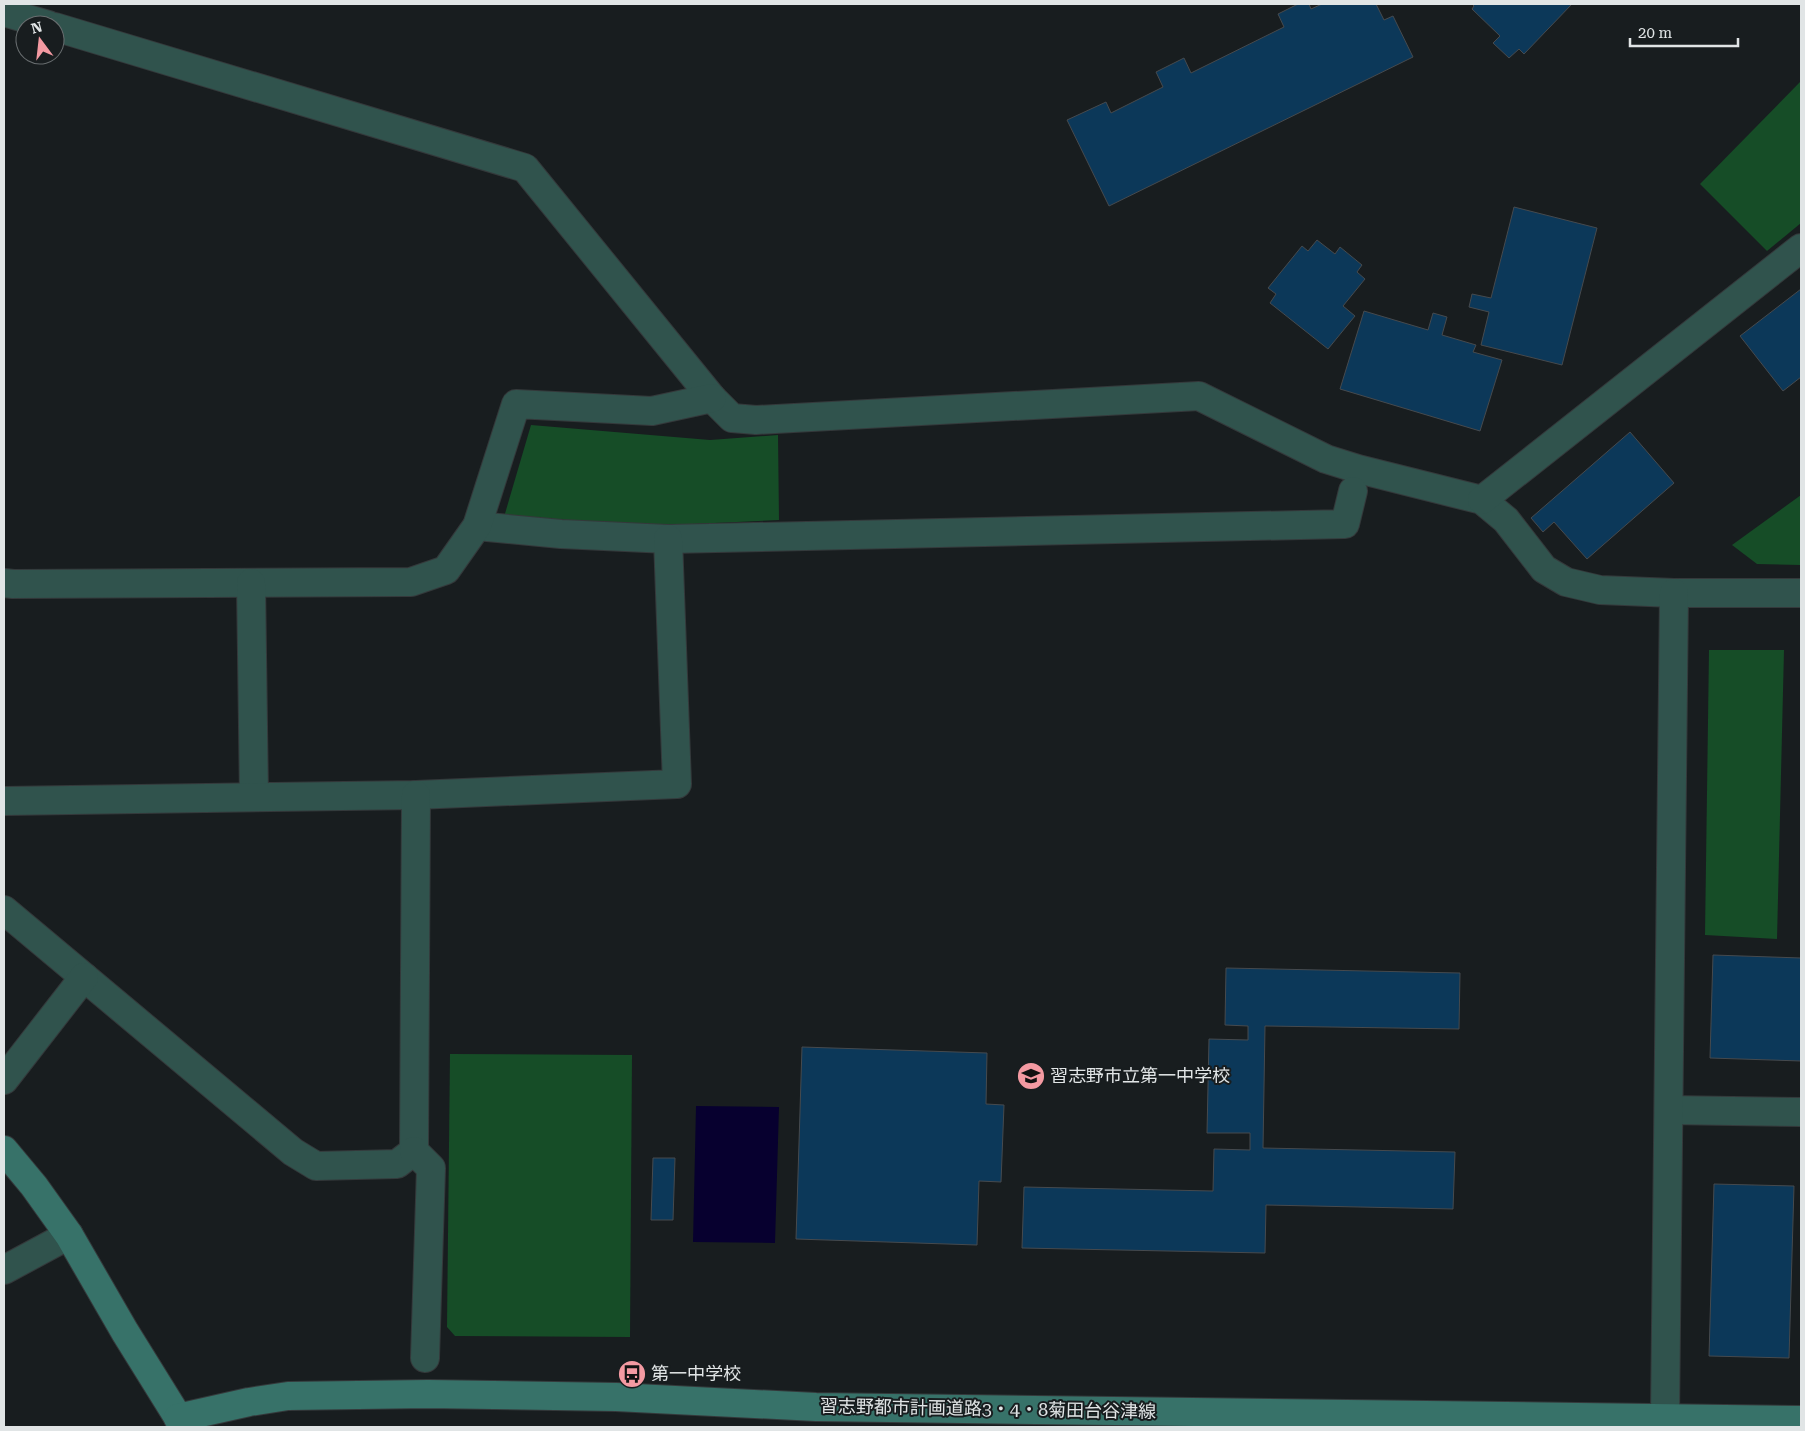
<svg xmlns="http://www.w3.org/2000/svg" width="1805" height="1431" viewBox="0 0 1805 1431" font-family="'Roboto Serif','Noto Sans JP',serif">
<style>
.green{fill:#164d27}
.water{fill:#07002f}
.building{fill:#0c3859;stroke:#464a4e}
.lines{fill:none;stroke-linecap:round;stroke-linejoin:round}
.street-casing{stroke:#34393b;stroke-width:30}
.secondary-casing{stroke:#34393b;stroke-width:30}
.street{stroke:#30534d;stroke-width:28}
.secondary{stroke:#377269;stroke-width:28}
.labels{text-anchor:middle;stroke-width:4;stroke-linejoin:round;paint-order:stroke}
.poi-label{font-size:18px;fill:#e1e5e6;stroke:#181d1f;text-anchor:start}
.street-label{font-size:18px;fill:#e1e5e6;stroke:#181d1f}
</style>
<rect width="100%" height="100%" fill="#181d1f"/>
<!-- green -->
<g class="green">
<polygon points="1800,82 1801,223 1767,251 1700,184"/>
<polygon points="531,425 710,440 778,435 779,520 671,525 504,517"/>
<polygon points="1801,495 1801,565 1757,564 1732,545"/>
<polygon points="1709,650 1784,650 1777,939 1705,935"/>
<polygon points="450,1054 632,1055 630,1337 455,1336 447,1327"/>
</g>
<!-- water -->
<polygon class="water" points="696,1106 779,1107 775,1243 693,1242"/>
<!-- building -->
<g class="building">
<polygon points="1298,4 1309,4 1311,9 1322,4 1376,4 1384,20 1393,16 1413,57 1109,206 1067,120 1106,102 1111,113 1163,87 1156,72 1184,58 1191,73 1284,27 1278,14"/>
<polygon points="1472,4 1572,4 1524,54 1519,49 1509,58 1493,43 1500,36 1472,9 1474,6"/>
<polygon points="1514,207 1597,228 1562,365 1481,345 1489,312 1469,307 1472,294 1491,298"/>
<polygon points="1317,240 1335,254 1340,247 1362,265 1357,272 1365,279 1343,306 1355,316 1328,349 1270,303 1276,294 1268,288 1302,246 1308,251"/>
<polygon points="1801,289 1801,377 1783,391 1740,336"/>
<polygon points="1364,311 1428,330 1433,313 1447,317 1442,335 1476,345 1473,352 1502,360 1480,431 1340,389"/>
<polygon points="1630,432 1674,483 1587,559 1554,522 1543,532 1531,518"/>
<polygon points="1713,955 1801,958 1801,1061 1710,1058"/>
<polygon points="1226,968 1460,973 1459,1029 1265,1026 1263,1148 1455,1152 1453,1209 1266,1205 1265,1253 1022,1248 1024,1187 1213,1191 1214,1149 1250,1150 1250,1133 1207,1133 1209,1039 1248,1040 1248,1026 1225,1025"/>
<polygon points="802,1047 987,1053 986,1104 1004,1105 1001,1182 979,1181 977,1245 796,1239"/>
<polygon points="653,1158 675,1158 673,1220 651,1220"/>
<polygon points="1714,1184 1794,1186 1789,1358 1709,1356"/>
</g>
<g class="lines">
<defs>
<g id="street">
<polyline points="4,12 48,25"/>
<polyline points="55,27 525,168 712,398 732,418 756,420 1199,396 1326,459 1358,469 1482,500 1506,520 1544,569 1566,582 1600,590 1674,593 1801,593"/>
<polyline points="1482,500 1801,248"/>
<polyline points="477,526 561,534 668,539 1345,524 1353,491"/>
<polyline points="4,583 13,584 411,582 446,570 477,526 516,404 652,411 712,398"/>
<polyline points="251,583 254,797"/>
<polyline points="4,801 416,795 677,784 668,539"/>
<polyline points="4,910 293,1152 316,1166 397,1164 414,1151 416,795"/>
<polyline points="4,1080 84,977"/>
<polyline points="1669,1110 1801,1112"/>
<polyline points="414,1151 431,1168 425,1358"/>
<polyline points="4,1270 69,1235"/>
<polyline points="1665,1418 1674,593"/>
</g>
<g id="secondary">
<polyline points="4,1150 34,1186 69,1235 125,1332 184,1427"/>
<polyline points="178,1418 249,1402 288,1396 428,1394 616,1397 816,1407 1801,1420"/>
</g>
</defs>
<!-- street casing -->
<use href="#street" class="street-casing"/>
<!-- secondary casing -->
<use href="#secondary" class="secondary-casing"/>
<!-- street -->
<use href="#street" class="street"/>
<!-- secondary -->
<use href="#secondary" class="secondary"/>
</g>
<!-- icons -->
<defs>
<symbol id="school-disc" viewBox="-11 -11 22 22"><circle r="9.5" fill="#f49aa2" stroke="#181d1f"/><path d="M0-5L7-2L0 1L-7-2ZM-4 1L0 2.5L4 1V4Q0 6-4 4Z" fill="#111"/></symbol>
<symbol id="bus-disc" viewBox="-11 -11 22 22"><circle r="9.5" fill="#f49aa2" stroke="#181d1f"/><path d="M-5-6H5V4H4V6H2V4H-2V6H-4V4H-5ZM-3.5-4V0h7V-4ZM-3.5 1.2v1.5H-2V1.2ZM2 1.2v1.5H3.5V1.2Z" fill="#111"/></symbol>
</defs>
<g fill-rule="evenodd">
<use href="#school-disc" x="1015" y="1060" width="32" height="32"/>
<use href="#bus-disc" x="616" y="1358" width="32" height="32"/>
</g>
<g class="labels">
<!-- poi labels -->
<g class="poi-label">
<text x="1050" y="1082">習志野市立第一中学校</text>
<text x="651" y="1380">第一中学校</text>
</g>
<!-- street labels -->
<g class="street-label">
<text transform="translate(988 1409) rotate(1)" y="6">習志野都市計画道路3・4・8菊田台谷津線</text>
</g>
</g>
<!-- border -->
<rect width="1805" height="1431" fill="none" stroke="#e1e5e6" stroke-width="10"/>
<!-- north arrow -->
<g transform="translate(40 40) rotate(345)"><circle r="24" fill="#181d1f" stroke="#686d6f"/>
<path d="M0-4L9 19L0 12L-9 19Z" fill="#f49aa2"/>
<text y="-8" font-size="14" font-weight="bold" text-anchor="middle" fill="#e1e5e6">N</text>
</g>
<!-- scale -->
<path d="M1630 38v8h108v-8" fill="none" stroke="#e1e5e6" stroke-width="2.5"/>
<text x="1638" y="38" font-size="15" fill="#e1e5e6" stroke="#181d1f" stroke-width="4" paint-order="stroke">20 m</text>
</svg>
